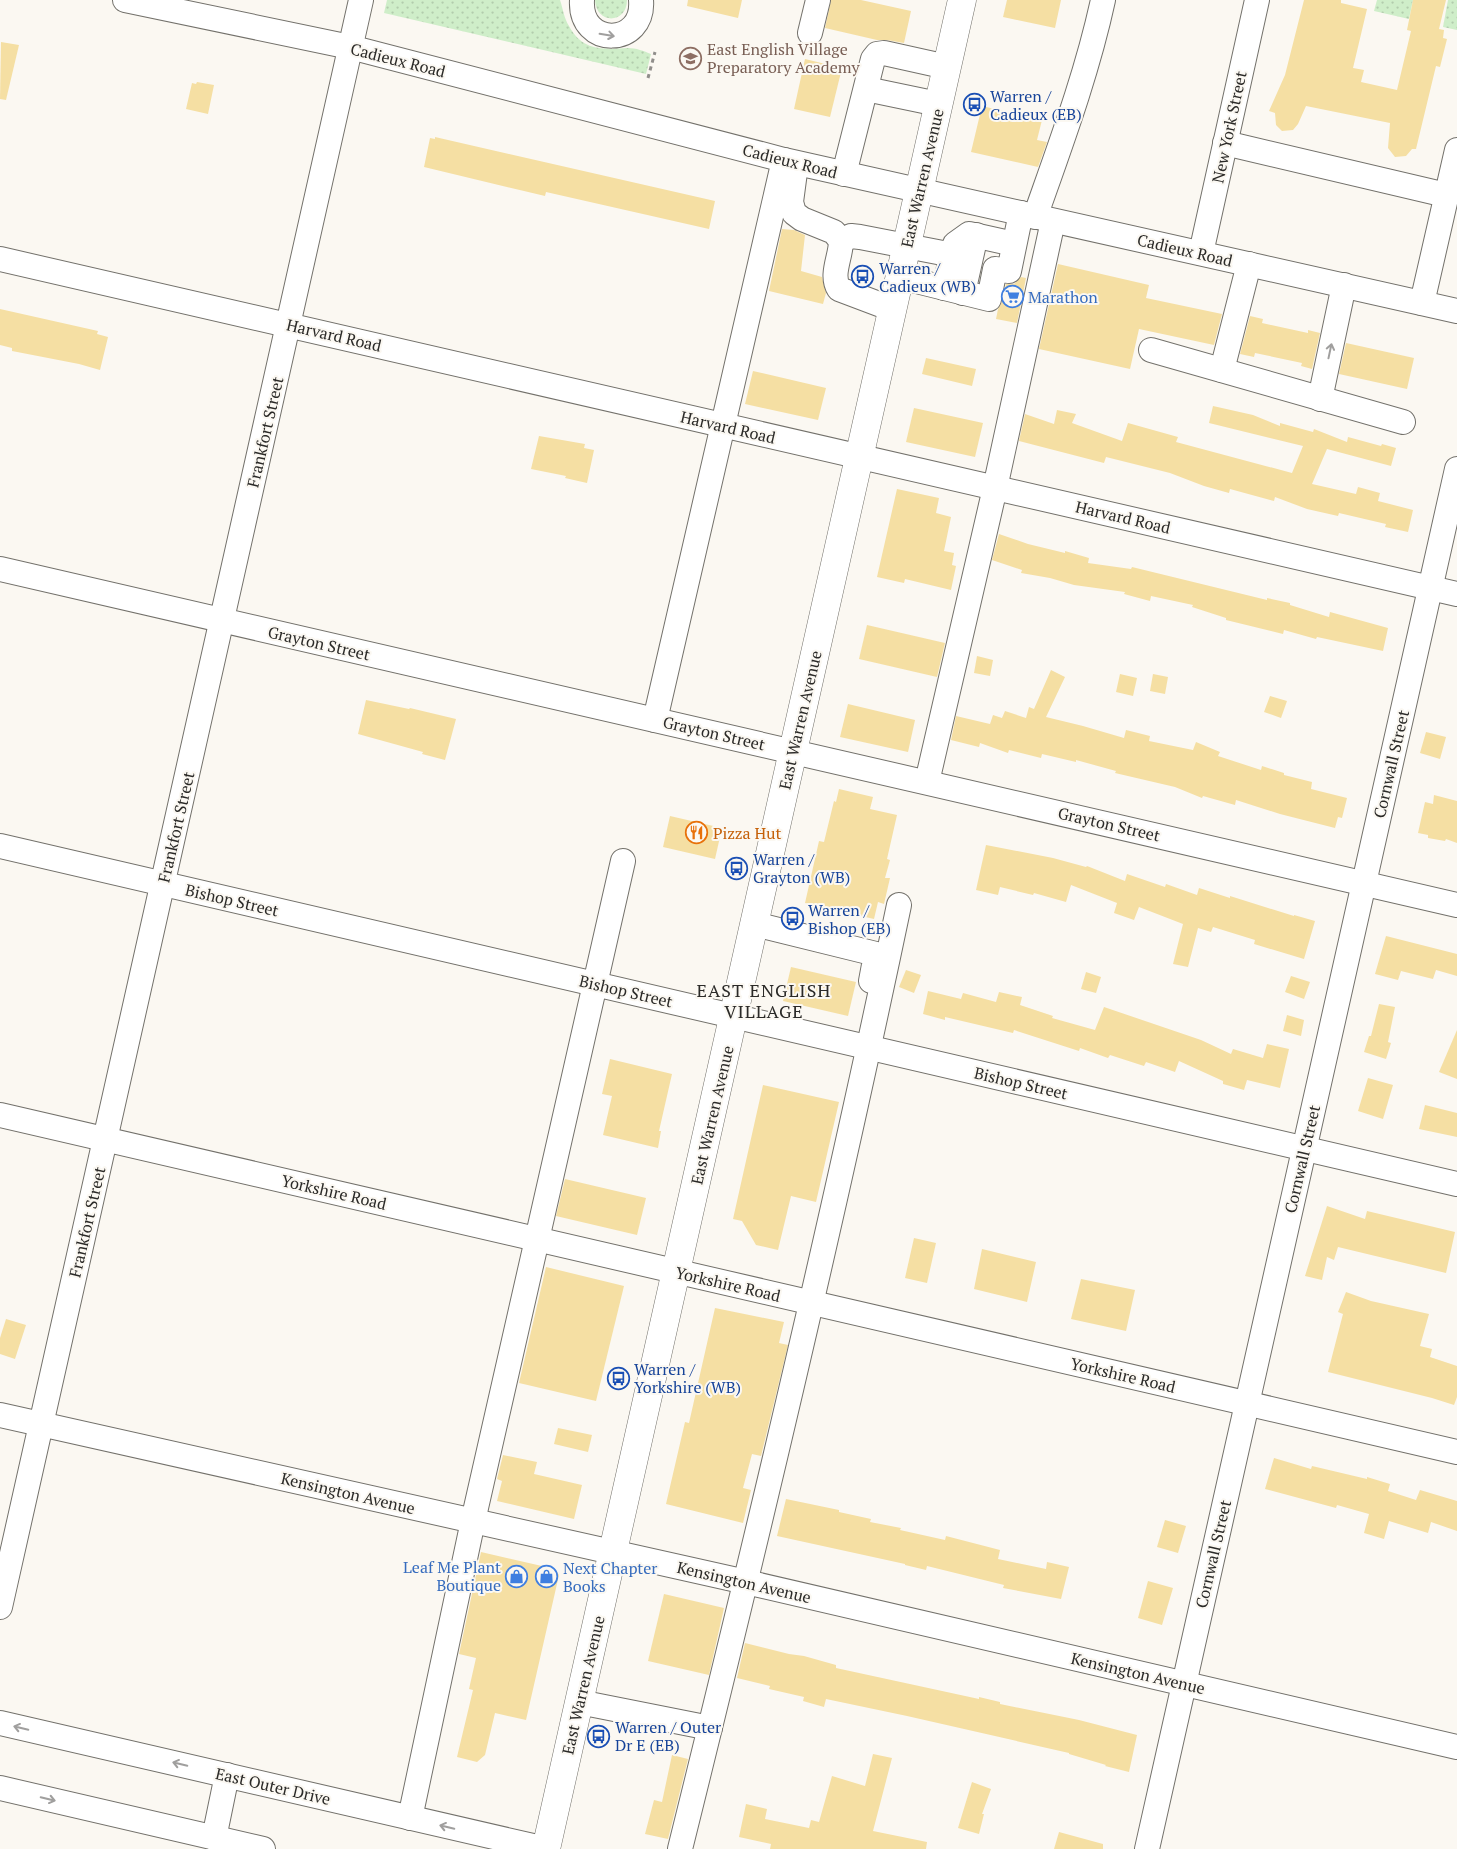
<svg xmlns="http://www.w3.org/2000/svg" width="1457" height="1849" viewBox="0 0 1457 1849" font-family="'PT Serif',serif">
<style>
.grass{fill:url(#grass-dots)}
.building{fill:#f5dfa3}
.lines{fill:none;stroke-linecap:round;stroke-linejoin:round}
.minor-casing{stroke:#73716b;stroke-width:26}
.major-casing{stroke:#73716b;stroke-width:29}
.path{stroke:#908e8b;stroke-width:3;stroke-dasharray:4 4;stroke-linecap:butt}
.minor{stroke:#fff;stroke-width:24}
.major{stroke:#fff;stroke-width:28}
.oneway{stroke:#a09f9e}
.labels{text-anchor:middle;stroke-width:4;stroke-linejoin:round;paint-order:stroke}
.education-label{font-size:16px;fill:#785e54;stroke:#fbf8f2;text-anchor:start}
.street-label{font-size:16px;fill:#2b2a28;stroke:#fbf8f2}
.transit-label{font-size:16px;fill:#164399;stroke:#fbf8f2;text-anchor:start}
.shop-label{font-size:16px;fill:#366cbe;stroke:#fbf8f2;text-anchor:start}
.food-label{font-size:16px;fill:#c56008;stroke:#fbf8f2;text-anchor:start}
.neighbourhood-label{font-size:18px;letter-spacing:1px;fill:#2b2a28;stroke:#fbf8f2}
</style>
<defs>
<pattern id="grass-dots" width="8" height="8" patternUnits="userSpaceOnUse" patternTransform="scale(1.25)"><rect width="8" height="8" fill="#cfeec9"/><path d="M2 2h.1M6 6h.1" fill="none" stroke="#b2ccad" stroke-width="1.8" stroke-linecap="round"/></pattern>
</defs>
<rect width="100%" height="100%" fill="#fbf8f2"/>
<!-- grass -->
<g class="grass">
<path d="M387,0H560C563,9 564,18 569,26C583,52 603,49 628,48C636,48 644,51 651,54L646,74L384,13Z"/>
<path d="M595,0H627C627,24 596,25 595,0Z"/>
<polygon points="1377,0 1413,0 1409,19 1374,11"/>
<polygon points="1448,0 1457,0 1457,30 1443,27"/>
</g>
<!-- building -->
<g class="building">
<polygon points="688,0 742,0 738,18 687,6"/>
<polygon points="831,0 861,0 911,11 904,43 887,40 877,40 825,28"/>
<polygon points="1007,0 1061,0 1055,28 1003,17"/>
<polygon points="1304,0 1341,0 1341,3 1367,9 1353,68 1364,70 1361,82 1397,90 1411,31 1407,30 1413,0 1446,0 1439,29 1444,30 1443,38 1447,39 1440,67 1436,66 1416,149 1412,149 1406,156 1395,157 1388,148 1390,123 1306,106 1298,124 1293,130 1282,131 1276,125 1275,113 1269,111 1285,75"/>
<polygon points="1,42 19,45 6,100 0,99"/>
<polygon points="805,59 842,68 830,117 794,109"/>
<polygon points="197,82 214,85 208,114 186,109 192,83 196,84"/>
<polygon points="982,106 1042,120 1037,140 1047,142 1038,167 971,152"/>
<polygon points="435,137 715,201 709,229 546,192 545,196 524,191 424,167 430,138 435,139"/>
<polygon points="782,229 794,230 805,235 801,271 822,277 826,293 823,304 769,291"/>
<polygon points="1058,264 1149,285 1146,298 1222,314 1214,345 1139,329 1130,369 1039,349"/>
<polygon points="1021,277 1026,278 1017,323 996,319 998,309 1002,302 1006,284 1014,284"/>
<polygon points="0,309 98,331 97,334 108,337 100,370 79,364 12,351 12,348 0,345"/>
<polygon points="1250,316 1263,319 1262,323 1308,333 1308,330 1320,333 1312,369 1301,366 1302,363 1255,353 1254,357 1240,354"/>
<polygon points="1346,343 1414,358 1407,389 1339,374"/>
<polygon points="926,358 976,369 972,386 922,374"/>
<polygon points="753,371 826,388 818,420 745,404"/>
<polygon points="1213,406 1253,415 1280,426 1280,423 1313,432 1314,429 1347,442 1348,437 1381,446 1382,444 1396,448 1391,466 1327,449 1312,484 1356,494 1358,487 1380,493 1378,501 1413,510 1408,532 1385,527 1386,524 1339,513 1338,516 1307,509 1275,497 1274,501 1230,489 1229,493 1204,486 1170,473 1106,457 1104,463 1019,441 1025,414 1054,424 1057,410 1076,414 1072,423 1122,441 1128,423 1178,437 1176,442 1292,473 1303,446 1209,423"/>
<polygon points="914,408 983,423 975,457 906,442"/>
<polygon points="539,436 585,444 584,448 594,450 587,483 565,478 566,476 531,469"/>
<polygon points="897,489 939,498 936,513 951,517 944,551 954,553 952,565 956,566 951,590 905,579 904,583 877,577"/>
<polygon points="999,534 1028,544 1065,553 1065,551 1089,558 1088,563 1131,569 1132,567 1267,600 1267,598 1290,603 1290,605 1329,617 1330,612 1388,628 1383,651 1317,637 1316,639 1284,630 1283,634 1226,620 1226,618 1192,607 1193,605 1151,596 1150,601 1124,594 1125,592 1074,585 1050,578 1021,573 1022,570 992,560"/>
<polygon points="867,625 945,643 937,677 859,659"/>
<polygon points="977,656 993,660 990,676 974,673"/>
<polygon points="1051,670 1065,677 1046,717 1083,726 1124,738 1126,730 1150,736 1149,741 1193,750 1196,742 1220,752 1218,756 1261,770 1262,766 1284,773 1284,775 1312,782 1311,789 1347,798 1342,818 1338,817 1335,828 1280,814 1236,800 1235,805 1203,796 1202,798 1175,787 1115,773 1116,771 1076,760 1076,762 1042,754 1041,758 1009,750 1008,753 980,743 979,747 951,740 956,716 990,724 993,715 1002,718 1005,711 1026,718 1029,707 1034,709"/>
<polygon points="1120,674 1137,678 1133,696 1116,692"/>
<polygon points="1153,674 1168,677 1165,694 1150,691"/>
<polygon points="1270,696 1287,701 1281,718 1264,712"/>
<polygon points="366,700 409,709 410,708 456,719 445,760 422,754 423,752 358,734"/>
<polygon points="848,704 915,720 908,752 840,737"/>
<polygon points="1426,732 1446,737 1440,759 1420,753"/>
<polygon points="839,789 873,797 870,809 897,815 887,859 890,860 885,878 890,878 884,904 878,902 874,919 805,903 819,841 824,842 834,801 836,802"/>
<polygon points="1434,795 1457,801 1457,843 1446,839 1445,841 1428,838 1428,835 1418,833 1425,802 1433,804"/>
<polygon points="670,816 722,828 715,859 663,847"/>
<polygon points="986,845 1053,858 1086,867 1087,866 1125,881 1127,874 1165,887 1166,884 1197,895 1199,888 1230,898 1230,896 1294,916 1294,915 1315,921 1304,959 1254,944 1255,940 1213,927 1211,932 1198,928 1188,967 1173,964 1183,924 1139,907 1134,920 1114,913 1117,903 1071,885 1066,902 1034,893 1033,895 1000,887 998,895 976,890"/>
<polygon points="1386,936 1457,954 1457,976 1436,970 1433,979 1401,971 1398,980 1375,974"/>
<polygon points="791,967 856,982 848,1016 783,1001"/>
<polygon points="906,970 921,975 914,993 899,987"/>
<polygon points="1086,972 1101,977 1096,993 1081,989"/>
<polygon points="1291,976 1310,982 1304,999 1285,992"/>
<polygon points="928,991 961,999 963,993 996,1002 999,992 1022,997 1020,1005 1053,1016 1052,1018 1095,1030 1104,1007 1201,1040 1231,1054 1233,1049 1263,1058 1267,1044 1289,1049 1280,1088 1247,1080 1244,1090 1223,1084 1223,1081 1179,1061 1175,1072 1146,1062 1144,1066 1110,1055 1108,1058 1080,1048 1079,1051 1014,1030 1013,1033 945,1017 945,1020 923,1014"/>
<polygon points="1379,1004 1395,1007 1388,1042 1391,1043 1386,1059 1364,1052 1369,1036 1371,1036"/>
<polygon points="1287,1015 1304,1020 1301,1036 1283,1031"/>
<polygon points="1457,1030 1457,1079 1439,1072"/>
<polygon points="610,1059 672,1074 659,1131 661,1131 658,1148 603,1135 612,1096 602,1094"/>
<polygon points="1368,1078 1393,1085 1383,1119 1358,1111"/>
<polygon points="763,1085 839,1102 816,1202 791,1196 778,1250 756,1245 742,1221 733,1219"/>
<polygon points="1425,1105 1457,1113 1457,1137 1419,1129"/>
<polygon points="565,1179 646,1198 637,1235 556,1216"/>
<polygon points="1327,1206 1365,1219 1367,1211 1455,1232 1446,1273 1338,1247 1334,1260 1327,1257 1322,1280 1305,1276"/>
<polygon points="914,1238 936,1243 927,1283 905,1278"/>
<polygon points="982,1249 1036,1262 1027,1302 974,1289"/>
<polygon points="546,1267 624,1286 596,1401 519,1383"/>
<polygon points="1081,1279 1135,1290 1126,1331 1071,1319"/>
<polygon points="1346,1292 1371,1301 1429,1314 1420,1346 1432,1349 1430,1357 1457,1366 1457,1397 1454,1405 1432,1398 1328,1372 1343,1314 1338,1312"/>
<polygon points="715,1308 784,1322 779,1343 788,1345 761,1456 752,1454 743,1488 751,1490 743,1523 666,1504 685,1422 689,1423"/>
<polygon points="6,1319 26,1325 15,1359 0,1354 0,1338"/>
<polygon points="558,1428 592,1435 588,1452 554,1444"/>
<polygon points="503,1455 537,1462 534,1474 582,1485 574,1519 497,1501 502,1481 497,1479"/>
<polygon points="1274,1458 1311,1469 1312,1466 1367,1479 1367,1477 1390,1484 1388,1491 1416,1500 1420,1490 1457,1501 1457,1531 1431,1522 1428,1533 1389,1521 1384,1539 1364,1533 1369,1514 1337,1505 1336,1508 1265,1489"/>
<polygon points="786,1499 839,1510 839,1512 871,1519 870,1522 901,1528 900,1530 945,1540 946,1536 1000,1550 998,1559 1046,1569 1047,1562 1069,1567 1061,1599 1003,1588 1004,1585 927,1566 926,1570 905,1565 905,1564 777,1536"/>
<polygon points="1165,1520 1186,1526 1178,1553 1157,1547"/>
<polygon points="481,1552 555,1569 559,1575 526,1720 495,1713 485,1755 477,1762 457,1757 473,1690 469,1689 476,1658 459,1654"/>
<polygon points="1148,1581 1173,1588 1162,1625 1138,1618"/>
<polygon points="664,1594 724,1608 709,1675 648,1661"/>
<polygon points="745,1643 789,1654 804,1656 836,1665 836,1668 979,1699 979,1697 1000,1702 1000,1704 1079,1720 1137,1735 1129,1772 1105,1766 1106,1765 1069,1754 1069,1753 907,1716 826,1699 824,1707 803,1701 804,1697 769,1689 770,1686 737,1678"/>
<polygon points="873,1754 892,1758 873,1831 927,1842 926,1849 770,1849 771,1844 739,1837 746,1804 767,1809 765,1819 809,1828 811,1820 819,1822 832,1776 865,1786"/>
<polygon points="672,1755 688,1759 668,1839 645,1834 654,1800 662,1802"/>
<polygon points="972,1782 991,1789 982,1814 984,1814 979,1834 958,1828"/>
<polygon points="1059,1832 1103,1844 1103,1849 1054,1849"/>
</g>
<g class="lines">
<defs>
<g id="minor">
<polyline points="125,0 350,47 784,160 1457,311"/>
<path d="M582,0C579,48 645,47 641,0"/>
<polyline points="810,33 818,0"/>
<polyline points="866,89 938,104"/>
<polyline points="1225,143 1446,195"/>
<path d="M795,172L791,202L794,213L802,219L834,232L841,241C841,257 830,275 839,289L892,309"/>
<polyline points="844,174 873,59 877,54 884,53 947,67"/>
<path d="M1035,217C1060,146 1087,74 1103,0"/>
<polyline points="841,241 851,236 860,237 953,255"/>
<polyline points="1201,253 1257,0"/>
<polyline points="0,259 1457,594"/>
<polyline points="900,277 989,299 995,269 1009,271 1021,213"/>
<polyline points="944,288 955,244 969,234 1014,244"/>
<polyline points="963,293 976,235"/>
<polyline points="1422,303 1457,150"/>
<polyline points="1151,350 1403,422"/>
<polyline points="1222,370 1249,264"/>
<polyline points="1320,399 1344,285"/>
<polyline points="0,569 1457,905"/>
<polyline points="655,720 784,160"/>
<polyline points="927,782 995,488 1053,221"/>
<polyline points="0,846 1457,1184"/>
<polyline points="754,924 876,954 871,981"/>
<polyline points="0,1115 1457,1452"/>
<polyline points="0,1415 746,1582 1457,1747"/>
<polyline points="0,1607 361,0"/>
<polyline points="579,1702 710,1728"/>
<polyline points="0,1723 546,1849"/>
<polyline points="0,1788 263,1849"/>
<polyline points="410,1818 473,1521 623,861"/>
<polyline points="214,1838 227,1775"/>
<path d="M680,1849C758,1535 833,1221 899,905"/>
<polyline points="1147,1849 1457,469"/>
</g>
<polyline id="major" points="546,1849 962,0"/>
</defs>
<!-- minor casing -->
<use href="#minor" class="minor-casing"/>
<!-- major casing -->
<use href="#major" class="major-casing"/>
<!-- path -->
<polyline class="path" points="648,78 655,52"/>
<!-- minor -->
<use href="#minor" class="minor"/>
<!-- major -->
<use href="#major" class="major"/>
</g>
<!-- one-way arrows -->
<defs><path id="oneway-shaft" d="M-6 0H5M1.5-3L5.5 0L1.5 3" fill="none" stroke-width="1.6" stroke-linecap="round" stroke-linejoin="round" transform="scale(1.25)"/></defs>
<g class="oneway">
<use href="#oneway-shaft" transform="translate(607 35) rotate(9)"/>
<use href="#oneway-shaft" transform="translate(1330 351) rotate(-78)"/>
<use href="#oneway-shaft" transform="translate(21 1728) rotate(-167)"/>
<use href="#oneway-shaft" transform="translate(180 1764) rotate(-167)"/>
<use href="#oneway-shaft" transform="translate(48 1799) rotate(13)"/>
<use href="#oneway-shaft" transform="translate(447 1827) rotate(-167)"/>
</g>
<!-- icons -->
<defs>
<symbol id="school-ring" viewBox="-11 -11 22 22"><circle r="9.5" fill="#fbf8f2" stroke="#8d6e63" stroke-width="1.5"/><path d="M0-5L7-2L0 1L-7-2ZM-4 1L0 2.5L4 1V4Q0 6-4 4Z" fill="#8d6e63"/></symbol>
<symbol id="bus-ring" viewBox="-11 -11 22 22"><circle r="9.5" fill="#fbf8f2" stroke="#1a4fb4" stroke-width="1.5"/><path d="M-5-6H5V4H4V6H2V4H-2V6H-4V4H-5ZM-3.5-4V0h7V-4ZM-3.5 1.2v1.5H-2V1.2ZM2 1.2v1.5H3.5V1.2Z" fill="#1a4fb4"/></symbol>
<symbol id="supermarket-ring" viewBox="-11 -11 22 22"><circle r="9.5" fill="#fbf8f2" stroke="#3f7fe0" stroke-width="1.5"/><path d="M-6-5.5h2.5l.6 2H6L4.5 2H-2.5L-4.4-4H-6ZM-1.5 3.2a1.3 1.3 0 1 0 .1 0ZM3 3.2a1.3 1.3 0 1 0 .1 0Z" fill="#3f7fe0"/></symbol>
<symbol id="restaurant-ring" viewBox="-11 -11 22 22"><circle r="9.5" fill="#fbf8f2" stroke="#e8710a" stroke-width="1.5"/><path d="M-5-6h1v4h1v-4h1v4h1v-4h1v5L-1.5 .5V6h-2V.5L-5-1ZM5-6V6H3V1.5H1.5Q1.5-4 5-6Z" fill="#e8710a"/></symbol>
<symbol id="shop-ring" viewBox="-11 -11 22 22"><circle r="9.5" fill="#fbf8f2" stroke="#3f7fe0" stroke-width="1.5"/><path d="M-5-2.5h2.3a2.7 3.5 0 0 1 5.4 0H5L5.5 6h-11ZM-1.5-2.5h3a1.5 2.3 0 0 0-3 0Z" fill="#3f7fe0"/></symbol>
</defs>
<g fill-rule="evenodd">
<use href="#school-ring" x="678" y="46" width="25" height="25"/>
<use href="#bus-ring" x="962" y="92" width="25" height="25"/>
<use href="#bus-ring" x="850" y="264" width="25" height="25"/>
<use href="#supermarket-ring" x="1000" y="284" width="25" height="25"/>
<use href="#restaurant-ring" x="684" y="820" width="25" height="25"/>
<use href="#bus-ring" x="724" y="856" width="25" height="25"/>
<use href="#bus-ring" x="780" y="906" width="25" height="25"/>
<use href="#bus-ring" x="606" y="1366" width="25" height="25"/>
<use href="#shop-ring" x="504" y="1564" width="25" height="25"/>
<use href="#shop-ring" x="534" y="1564" width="25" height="25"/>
<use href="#bus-ring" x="586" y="1724" width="25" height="25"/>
</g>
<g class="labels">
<!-- education labels -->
<g class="education-label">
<text x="707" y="55">East English Village<tspan x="707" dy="18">Preparatory Academy</tspan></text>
</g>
<!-- street labels -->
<g class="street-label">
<text transform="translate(398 60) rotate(14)" y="6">Cadieux Road</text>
<text transform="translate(1229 127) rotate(-78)" y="6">New York Street</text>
<text transform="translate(790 161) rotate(14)" y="6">Cadieux Road</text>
<text transform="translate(922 178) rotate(-77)" y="6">East Warren Avenue</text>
<text transform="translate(1185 250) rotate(13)" y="6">Cadieux Road</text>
<text transform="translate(334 335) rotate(13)" y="6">Harvard Road</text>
<text transform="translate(728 427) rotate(13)" y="6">Harvard Road</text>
<text transform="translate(265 432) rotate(-77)" y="6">Frankfort Street</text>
<text transform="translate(1123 517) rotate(13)" y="6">Harvard Road</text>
<text transform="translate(319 643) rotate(13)" y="6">Grayton Street</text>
<text transform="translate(800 720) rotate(-77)" y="6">East Warren Avenue</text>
<text transform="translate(714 733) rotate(13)" y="6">Grayton Street</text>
<text transform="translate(1391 764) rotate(-77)" y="6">Cornwall Street</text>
<text transform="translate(1109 824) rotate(13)" y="6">Grayton Street</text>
<text transform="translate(176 827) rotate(-77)" y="6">Frankfort Street</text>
<text transform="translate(232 900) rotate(13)" y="6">Bishop Street</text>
<text transform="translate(626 991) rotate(13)" y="6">Bishop Street</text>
<text transform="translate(1021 1083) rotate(13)" y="6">Bishop Street</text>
<text transform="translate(712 1115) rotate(-77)" y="6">East Warren Avenue</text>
<text transform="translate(1302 1159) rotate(-77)" y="6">Cornwall Street</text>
<text transform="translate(334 1192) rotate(13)" y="6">Yorkshire Road</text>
<text transform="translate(87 1222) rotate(-77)" y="6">Frankfort Street</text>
<text transform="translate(728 1284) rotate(13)" y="6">Yorkshire Road</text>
<text transform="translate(1123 1375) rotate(13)" y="6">Yorkshire Road</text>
<text transform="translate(348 1493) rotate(13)" y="6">Kensington Avenue</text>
<text transform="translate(1213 1554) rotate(-77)" y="6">Cornwall Street</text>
<text transform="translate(744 1582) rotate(13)" y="6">Kensington Avenue</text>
<text transform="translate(1138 1673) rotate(13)" y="6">Kensington Avenue</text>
<text transform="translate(583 1685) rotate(-77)" y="6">East Warren Avenue</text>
<text transform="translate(273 1786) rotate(13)" y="6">East Outer Drive</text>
</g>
<!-- transit labels -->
<g class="transit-label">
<text x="990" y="102">Warren /<tspan x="990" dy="18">Cadieux (EB)</tspan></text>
<text x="879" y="274">Warren /<tspan x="879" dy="18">Cadieux (WB)</tspan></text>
<text x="753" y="865">Warren /<tspan x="753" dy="18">Grayton (WB)</tspan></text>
<text x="808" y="916">Warren /<tspan x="808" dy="18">Bishop (EB)</tspan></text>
<text x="634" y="1375">Warren /<tspan x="634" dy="18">Yorkshire (WB)</tspan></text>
<text x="615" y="1733">Warren / Outer<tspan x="615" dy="18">Dr E (EB)</tspan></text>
</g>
<!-- shop labels -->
<g class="shop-label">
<text x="1028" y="303">Marathon</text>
<text x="501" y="1573" text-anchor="end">Leaf Me Plant<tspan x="501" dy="18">Boutique</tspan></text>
<text x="563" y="1574">Next Chapter<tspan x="563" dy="18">Books</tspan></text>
</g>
<!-- food labels -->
<g class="food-label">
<text x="713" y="839">Pizza Hut</text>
</g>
<!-- neighbourhood labels -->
<g class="neighbourhood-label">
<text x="764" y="997">EAST ENGLISH<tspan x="764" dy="21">VILLAGE</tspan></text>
</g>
</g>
</svg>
